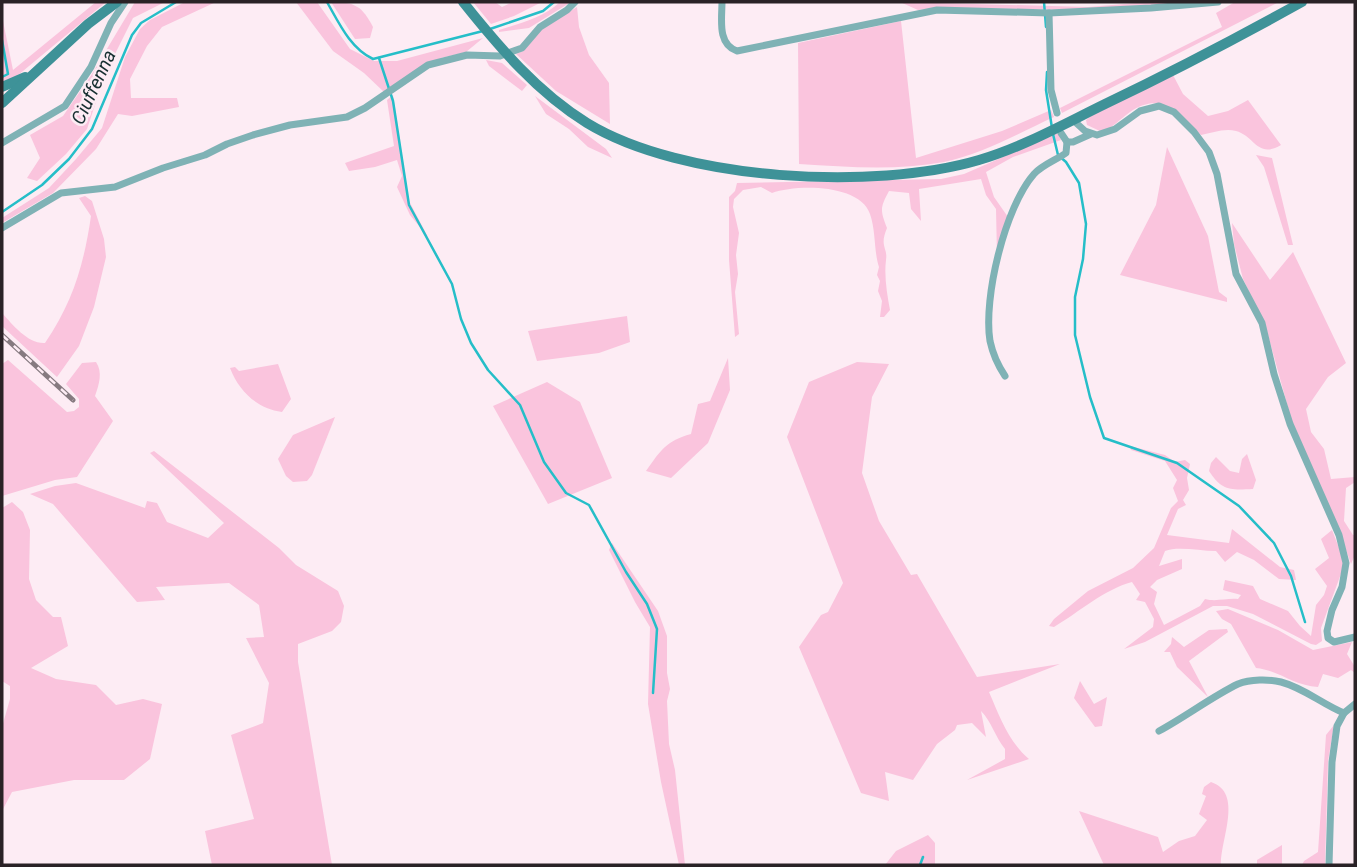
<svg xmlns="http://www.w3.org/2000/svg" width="1357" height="867" viewBox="0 0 1357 867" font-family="Roboto,sans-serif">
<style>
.green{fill:#fac4dd}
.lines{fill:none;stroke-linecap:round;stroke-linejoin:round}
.stream{stroke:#25bec8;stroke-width:2.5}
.minor{stroke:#7fb2b5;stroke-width:7}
.secondary{stroke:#3e9298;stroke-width:10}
.rail-casing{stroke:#867a80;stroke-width:5}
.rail{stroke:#fdecf4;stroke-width:2.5;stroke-dasharray:8;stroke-linecap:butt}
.labels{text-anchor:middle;stroke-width:5;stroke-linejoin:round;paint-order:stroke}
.water-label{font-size:19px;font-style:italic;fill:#182f31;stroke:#fdecf4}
</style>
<rect width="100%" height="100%" fill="#fdecf4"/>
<!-- green -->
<g class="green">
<polygon points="96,2 106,2 17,76 2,83 2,16 13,70"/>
<polygon points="135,2 165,2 133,18 106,72 87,129 66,154 37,181 27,178 40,158 30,135 63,116 92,74"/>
<polygon points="185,2 216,2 162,27 147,46 130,79 131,98 177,98 179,107 132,116 118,114 96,149 53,193 2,223 2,218 49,188 76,159 102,128 125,57 140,29 150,20"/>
<polygon points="296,2 317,2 350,49 374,61 397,61 483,38 466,52 441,58 384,92 364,73 333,51"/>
<path d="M331,2C355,2 362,6 373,27L370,38L355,39Z"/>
<polygon points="473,2 495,2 502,7 513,2 542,2 514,16 491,24"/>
<path d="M560,2H571L529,28L499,32V30C521,23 543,18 560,2Z"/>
<polygon points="900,2 1088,7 1148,2 1197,2 1088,10 938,8 918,10"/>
<polygon points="1235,2 1279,2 1062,113 1060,108 1222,27 1216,13"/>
<polygon points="577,7 579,27 589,55 609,83 610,124 556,91 516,54 523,51 542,29"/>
<path d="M901,21L916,158L1002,131L1051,110L1054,117C1019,133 982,154 944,162C896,171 847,167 799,164L798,43Z"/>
<polygon points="486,60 502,63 527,85 522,91 489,66"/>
<path d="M1173,75L1183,94L1208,116L1228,111L1248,100L1281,145C1257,159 1255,136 1236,131C1224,128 1212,133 1201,135C1179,114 1162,90 1130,112C1120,119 1114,127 1102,132L1087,125L1086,120L1092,115Z"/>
<polygon points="393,95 409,201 428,237 410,215 397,187 402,176 397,160 375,167 349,171 345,163 394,146 387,100"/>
<polygon points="535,96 606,149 612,158 588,147 569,129 546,114"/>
<path d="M1058,133L1061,140L1013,157L986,172L994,197L1008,217L997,256L996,209L986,195L981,179L919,189L921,221L911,209L909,193L889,191C880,208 880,210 887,228C879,247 888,247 886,260C884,276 887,294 890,310L884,317H880L882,301L878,291L880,281L877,275L879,267C874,253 876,231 870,214C860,184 797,184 772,193L761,187L743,190L734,199L733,207L739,233L736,255L738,274L735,292L739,334L735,337L729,260V197L735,191L737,183L941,179L964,174Z"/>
<polygon points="1167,147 1208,236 1219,292 1227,298 1227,302 1120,275 1156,205"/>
<polygon points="1256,155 1272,158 1293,245 1288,245 1264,167"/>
<path d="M85,196L92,201L104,239L106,257L94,307L79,346L57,377L2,326V313C13,325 28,344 45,343C73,302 84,264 91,216L79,198Z"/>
<polygon points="1232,223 1270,280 1293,252 1346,363 1328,377 1306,409 1311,432 1324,449 1331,479 1355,477 1355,482 1346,488 1344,521 1353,535 1355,535 1355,555 1351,564 1340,533 1292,422 1265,324 1243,279 1234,244"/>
<polygon points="627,316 630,342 599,353 537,361 528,331"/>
<path d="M728,358L730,390L708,443L671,478L646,471C661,450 666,441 691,434L698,404L710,401Z"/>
<path d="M8,360L67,412L74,411L79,407V399L66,384L82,363L96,362C103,372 99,385 95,396L113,421L77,477L55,480L2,496V364Z"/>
<path d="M857,362L889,364L872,397L862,473L879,521L911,575L917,574L977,677L1060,664L989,692C1000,717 1008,741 1029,759L967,780L1005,759V749C995,737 992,722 981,711L986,737L972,723L957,725L955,730L937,744L913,780L885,772L889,801L861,793L799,647L821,615L828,612L843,583L787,437L809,382Z"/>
<path d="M278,364L291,399L282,412C256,408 239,391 230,368L235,367L239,371Z"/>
<polygon points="547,382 580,402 612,478 548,504 493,406"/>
<polygon points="335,417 312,475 307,481 293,482 286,476 278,459 293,435"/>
<path d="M1130,446L1165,455L1175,462L1185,460L1190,464L1187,478L1189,490L1183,500L1186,505L1178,509L1167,535L1229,543L1232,529L1280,567L1294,570L1296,580L1279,579L1254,560L1237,552L1225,562L1216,551C1199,551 1178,546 1165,551L1159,566L1182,559V569L1157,580L1150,587L1157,592L1154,604L1164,625L1200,606L1205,599C1216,602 1226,598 1238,599L1241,595L1223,590L1225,580L1253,586L1260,599L1288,611L1300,626L1311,636L1316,605L1324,595L1327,586L1315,569L1329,558L1321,539L1332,530L1345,563L1321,628L1322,641L1316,645L1311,644L1253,614L1227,606H1213L1145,642L1124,649L1153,627L1154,619L1145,602L1136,600L1140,594L1132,582C1105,589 1079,612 1054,627L1049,626L1054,619L1088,591L1133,568L1154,548L1171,508L1178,501L1173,488L1177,480L1165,461L1131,450Z"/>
<polygon points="154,451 279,548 296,565 338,591 344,606 341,622 332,631 298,644 298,662 332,865 212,865 205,831 254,819 231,735 263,723 269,683 246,638 264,637 259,605 229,583 156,587 165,600 137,602 53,504 30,494 55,486 76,483 145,508 147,501 157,503 167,522 208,538 224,523 150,453"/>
<path d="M1247,454L1256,480L1253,489C1230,490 1222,491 1209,471L1211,463L1216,457L1230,471L1239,473L1242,459Z"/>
<polygon points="12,502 23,512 30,530 29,579 36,600 53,617 61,617 68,646 31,668 56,679 96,685 116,705 143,699 162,704 150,759 124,780 74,780 12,792 2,811 2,727 10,699 10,686 2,681 2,508"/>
<polygon points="612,543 658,611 667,636 667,673 670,689 667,701 669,744 675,770 685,865 679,865 661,782 648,704 650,627 635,602 609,550"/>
<path d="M1228,609L1278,630L1313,650L1352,642L1347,654L1355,667V673L1351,670L1338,678L1323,674L1318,687C1294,686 1278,670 1256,668L1231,624L1222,619L1216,611Z"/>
<polygon points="1227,629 1228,632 1189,661 1208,697 1177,667 1170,652 1164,652 1171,644 1172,637 1184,647 1209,630"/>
<polygon points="1080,681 1094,704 1107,697 1102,726 1095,727 1074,698"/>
<polygon points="1334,725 1328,761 1325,865 1302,865 1304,861 1318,852 1326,735"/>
<path d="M1211,782C1244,793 1220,840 1221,865H1104L1079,811L1158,837L1163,852L1179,841L1195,836L1207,820L1199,814L1206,796L1202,794L1204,787Z"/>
<polygon points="928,835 935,843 935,865 885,865 896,851"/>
<polygon points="1282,845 1282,865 1257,865 1257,860"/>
</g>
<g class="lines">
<!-- stream -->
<g class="stream">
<path d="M327,2C339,23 350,48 373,59L483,31"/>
<polyline points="1044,2 1046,27"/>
<polyline points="490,29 543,11 554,2"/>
<polyline points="2,40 8,74 2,77"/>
<polyline points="379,58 393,101 409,205 452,284 461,319 471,343 488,370 520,405 544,462 566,493 589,505 626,572 647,604 657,629 653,693"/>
<polyline points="1047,72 1046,90 1052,128"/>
<polyline points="1053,134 1058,155 1066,162 1079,183 1086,224 1083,259 1075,297 1075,335 1090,397 1104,438 1177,463 1239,506 1274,543 1291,576 1305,622"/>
<polyline points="2,212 42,185 69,159 92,129 132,35 141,23 176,2"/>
<polyline points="920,865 923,857"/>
</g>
<!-- minor -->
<g class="minor">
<path d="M722,2C722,19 717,44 737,51L937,10L1049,13L1151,8L1218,2"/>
<polyline points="1049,13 1051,90 1057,113"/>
<polyline points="1073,120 1085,131 1097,135 1115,129 1140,111 1159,106 1174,112 1194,132 1209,152 1217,174 1236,274 1262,323 1274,374 1290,424 1339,535 1346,563 1342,587 1332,610 1327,631 1328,638 1334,642 1355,637"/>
<polyline points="1067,142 1073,142 1091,134"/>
<polyline points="2,143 65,106 91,67 111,23 125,2"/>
<polyline points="2,228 61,193 115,187 163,168 205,155 227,144 253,135 290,125 347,117 365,108 428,65 467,55 500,56 522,48 540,27 567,10 575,2"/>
<path d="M1005,376C997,364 993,355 990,341C983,298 1005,207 1034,174C1042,165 1056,160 1066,153L1067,142L1061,133"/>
<path d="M1159,731C1185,717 1213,696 1238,684C1250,679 1269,679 1281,682C1304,688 1322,704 1344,713L1355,704"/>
<polyline points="1329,865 1332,762 1337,726 1344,713"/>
</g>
<!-- secondary -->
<g class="secondary">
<path d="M463,2C499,47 537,92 587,123C682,181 874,191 979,160C1023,147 1064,124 1105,104C1172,72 1237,38 1302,2"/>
<polyline points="2,87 25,77"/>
<polyline points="2,103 88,24 117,2"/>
</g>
<defs>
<polyline id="rail" points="2,335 73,400"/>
</defs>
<!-- rail casing -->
<use href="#rail" class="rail-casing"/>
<!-- rail -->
<use href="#rail" class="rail"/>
</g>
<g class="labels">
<!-- water labels -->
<g class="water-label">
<text transform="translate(93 87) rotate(-65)" y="7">Ciuffenna</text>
</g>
</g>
<!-- border -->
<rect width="1357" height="867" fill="none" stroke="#2a2226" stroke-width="7"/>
</svg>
